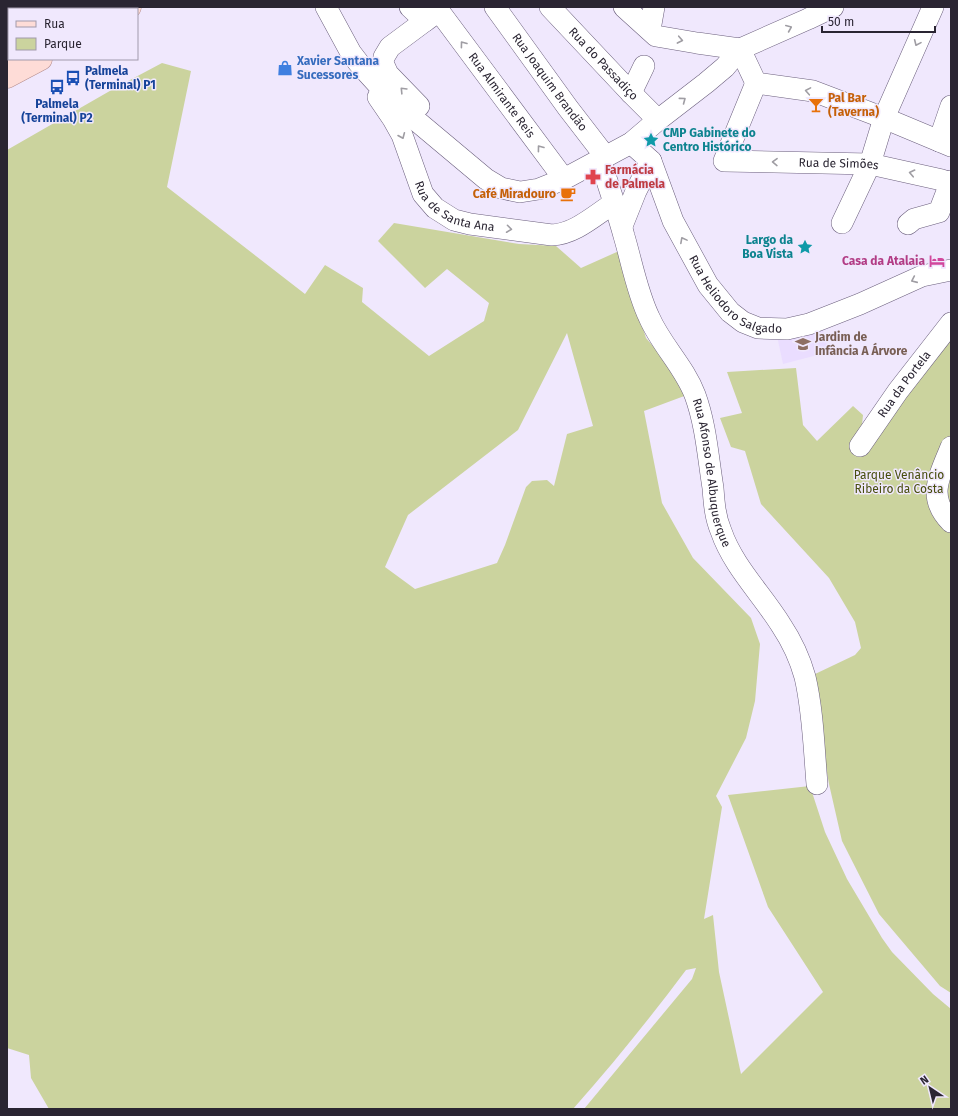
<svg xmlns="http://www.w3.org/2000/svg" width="958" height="1116" viewBox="0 0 958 1116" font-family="'Fira Sans',sans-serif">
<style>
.built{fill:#eaddff}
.green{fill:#cbd39e;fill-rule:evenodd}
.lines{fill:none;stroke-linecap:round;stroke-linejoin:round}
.minor-casing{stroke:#6b5f7d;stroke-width:22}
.major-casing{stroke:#b48c8c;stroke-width:23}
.minor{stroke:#fff;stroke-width:21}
.major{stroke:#fedcd7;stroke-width:22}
.oneway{stroke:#9f9da3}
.labels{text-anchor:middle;stroke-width:3;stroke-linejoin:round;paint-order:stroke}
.shop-label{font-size:12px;font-weight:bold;fill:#366cbe;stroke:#f0e8fd;text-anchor:start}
.street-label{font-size:12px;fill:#2a2532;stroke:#f0e8fd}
.transit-label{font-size:12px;font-weight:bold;fill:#164399;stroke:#f0e8fd;text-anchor:start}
.food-label{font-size:12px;font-weight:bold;fill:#c56008;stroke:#f0e8fd;text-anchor:start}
.culture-label{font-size:12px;font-weight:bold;fill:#0d838f;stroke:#f0e8fd;text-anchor:start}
.health-label{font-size:12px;font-weight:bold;fill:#be3a42;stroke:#f0e8fd;text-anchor:start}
.hotel-label{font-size:12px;font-weight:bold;fill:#b23c85;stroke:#f0e8fd;text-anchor:end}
.education-label{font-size:12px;font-weight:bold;fill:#785e54;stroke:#f0e8fd;text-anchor:start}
.park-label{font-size:12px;fill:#484e0e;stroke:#f0e8fd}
</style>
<rect width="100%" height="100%" fill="#f0e8fd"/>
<!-- built -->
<polygon class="built" points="822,326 829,352 783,364 777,336"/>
<!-- green -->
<g class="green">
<path d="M162,63L191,71L167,187L305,294L325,265L363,288L362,302L429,356L484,321L489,303L447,269L425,288L378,241L394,223L519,244L556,246L581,268L619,251L646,338L659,353L687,395L644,411L662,503L693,558L751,618L760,644L755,701L746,738L716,796L722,807L704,919L713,915L719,972L741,1074L823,992L768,907L728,795L810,786L825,832L847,879L882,938L892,952L933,994L951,1009V1109H584L692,979L696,968L686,970C650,1018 613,1064 573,1109H49L31,1078L29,1055L7,1048V150L115,88ZM567,333L593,426L567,434L554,486L547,480L532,481L526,487L505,545L497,563L415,589L385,567L408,515L518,430Z"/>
<polygon points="951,331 951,993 940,986 879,914 842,841 829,784 819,727 813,675 855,655 861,648 855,622 829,578 761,504 745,451 731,447 720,418 742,413 727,372 796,368 803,425 817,441 853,406 863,415 860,445"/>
</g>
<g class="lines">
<defs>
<g id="minor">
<polyline points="326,7 351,53 361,66 382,89 400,107 486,179 501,188 520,192 539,189 564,179 631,143 658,120 706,83 725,67 740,49 808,19 833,7"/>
<polyline points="410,7 425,21 436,13"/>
<path id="s1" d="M495,7L568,108L605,156"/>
<path id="s2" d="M550,7L631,93L658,120"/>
<polyline points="624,7 656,36 697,43 740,49 756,83 813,91 884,118 951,146"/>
<path id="s3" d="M439,11L564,179"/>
<polyline points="650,30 654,7"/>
<path id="s4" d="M756,83L724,161L870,164L942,180L950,183"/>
<polyline points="631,93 644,66"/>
<path id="s5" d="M378,97L393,119L402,135L423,194L435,208L454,220L470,224L552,235C575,234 595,215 614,203"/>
<polyline points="419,106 388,74 383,63 384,57 390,47 425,21"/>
<polyline points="939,141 951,106"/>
<path id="s6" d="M631,143L651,161L673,221L708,285L730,312L743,322L758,328L787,329L809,324L860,304L922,276L951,270"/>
<path id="s7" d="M600,159C608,185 617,210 624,236C632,263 637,292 649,317C661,345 684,366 695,395C706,425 708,457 713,488C714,502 715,517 721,531C733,566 761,593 781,625C791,640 800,659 805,677C813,711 814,749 817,784"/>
<polyline points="842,223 870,164 884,118 933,7"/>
<polyline points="908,224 914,219 939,212 951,181"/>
<polyline points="622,226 636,191 651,161"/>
<path id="s8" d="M860,446L898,391L951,323"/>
<path d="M951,447C940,475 926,497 951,522"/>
</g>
<g id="major">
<polyline points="92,9 94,7"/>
<polyline points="127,9 130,7"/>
<polyline points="7,56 9,55"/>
<polyline points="7,77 41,59"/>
</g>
</defs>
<!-- minor casing -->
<use href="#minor" class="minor-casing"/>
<!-- major casing -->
<use href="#major" class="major-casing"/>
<!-- minor -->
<use href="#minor" class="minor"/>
<!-- major -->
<use href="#major" class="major"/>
</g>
<!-- one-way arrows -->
<defs><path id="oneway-chevron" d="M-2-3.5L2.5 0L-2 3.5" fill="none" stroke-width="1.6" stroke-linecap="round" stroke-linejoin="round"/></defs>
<g class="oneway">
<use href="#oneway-chevron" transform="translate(789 28) rotate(-23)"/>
<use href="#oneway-chevron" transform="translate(680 40) rotate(11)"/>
<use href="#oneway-chevron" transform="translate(917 43) rotate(114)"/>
<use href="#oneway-chevron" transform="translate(463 44) rotate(-127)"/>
<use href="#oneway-chevron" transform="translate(403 90) rotate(-134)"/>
<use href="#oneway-chevron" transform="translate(808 91) rotate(-170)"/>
<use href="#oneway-chevron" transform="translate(683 100) rotate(-37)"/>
<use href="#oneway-chevron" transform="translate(402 136) rotate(67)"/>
<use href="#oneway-chevron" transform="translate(540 148) rotate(-127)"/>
<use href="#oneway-chevron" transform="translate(775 162) rotate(-179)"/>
<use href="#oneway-chevron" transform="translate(912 173) rotate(-168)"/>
<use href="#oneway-chevron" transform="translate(509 229) rotate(7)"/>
<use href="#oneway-chevron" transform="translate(683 240) rotate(-118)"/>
<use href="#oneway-chevron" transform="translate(914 280) rotate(156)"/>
</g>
<!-- icons -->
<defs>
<symbol id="shop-bare" viewBox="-9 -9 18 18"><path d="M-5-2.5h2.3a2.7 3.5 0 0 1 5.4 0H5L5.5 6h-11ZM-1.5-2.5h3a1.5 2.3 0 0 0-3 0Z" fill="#3f7fe0" stroke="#f0e8fd" stroke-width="2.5" paint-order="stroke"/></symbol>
<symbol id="bus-bare" viewBox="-9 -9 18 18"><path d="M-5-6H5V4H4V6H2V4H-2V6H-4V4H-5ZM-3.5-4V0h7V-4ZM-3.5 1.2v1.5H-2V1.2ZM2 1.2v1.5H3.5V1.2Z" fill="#1a4fb4" stroke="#f0e8fd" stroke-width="2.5" paint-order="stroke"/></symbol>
<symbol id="bar-bare" viewBox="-9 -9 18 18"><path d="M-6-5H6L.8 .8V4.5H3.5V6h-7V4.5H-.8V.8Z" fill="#e8710a" stroke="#f0e8fd" stroke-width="2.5" paint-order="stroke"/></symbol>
<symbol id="sight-bare" viewBox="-9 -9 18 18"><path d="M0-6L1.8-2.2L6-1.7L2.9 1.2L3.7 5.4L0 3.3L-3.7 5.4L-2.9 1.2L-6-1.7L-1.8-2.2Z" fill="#0f9aa8" stroke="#f0e8fd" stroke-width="2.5" paint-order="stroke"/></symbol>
<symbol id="pharmacy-bare" viewBox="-9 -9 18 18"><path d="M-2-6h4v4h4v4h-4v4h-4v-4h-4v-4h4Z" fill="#e0444e" stroke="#f0e8fd" stroke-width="2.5" paint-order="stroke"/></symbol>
<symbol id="cafe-bare" viewBox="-9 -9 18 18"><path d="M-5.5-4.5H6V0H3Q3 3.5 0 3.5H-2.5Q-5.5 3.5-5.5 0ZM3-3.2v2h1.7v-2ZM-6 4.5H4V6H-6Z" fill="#e8710a" stroke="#f0e8fd" stroke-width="2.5" paint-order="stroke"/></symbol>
<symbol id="hotel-bare" viewBox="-9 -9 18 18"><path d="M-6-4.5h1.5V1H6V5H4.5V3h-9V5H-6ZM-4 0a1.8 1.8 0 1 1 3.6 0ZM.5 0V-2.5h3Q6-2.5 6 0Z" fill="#d1479c" stroke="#f0e8fd" stroke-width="2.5" paint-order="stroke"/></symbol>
<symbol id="school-bare" viewBox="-9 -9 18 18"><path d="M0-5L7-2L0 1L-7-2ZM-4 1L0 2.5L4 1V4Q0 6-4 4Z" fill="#8d6e63" stroke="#f0e8fd" stroke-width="2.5" paint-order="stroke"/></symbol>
</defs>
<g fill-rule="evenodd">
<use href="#shop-bare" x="274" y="57" width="22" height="22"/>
<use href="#bus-bare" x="62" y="67" width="22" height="22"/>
<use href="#bus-bare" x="46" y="76" width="22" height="22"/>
<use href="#bar-bare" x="805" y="94" width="22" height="22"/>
<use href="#sight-bare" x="640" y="129" width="22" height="22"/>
<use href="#pharmacy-bare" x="582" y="166" width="22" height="22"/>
<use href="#cafe-bare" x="557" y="183" width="22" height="22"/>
<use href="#sight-bare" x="794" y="236" width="22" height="22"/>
<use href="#hotel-bare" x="926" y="250" width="22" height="22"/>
<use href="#school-bare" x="792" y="333" width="22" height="22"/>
</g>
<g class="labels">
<!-- shop labels -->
<g class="shop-label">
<text x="297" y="65">Xavier Santana<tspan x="297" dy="14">Sucessores</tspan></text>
</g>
<!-- street labels -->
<g class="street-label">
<text dy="4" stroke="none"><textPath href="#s2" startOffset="78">Rua do Passadiço</textPath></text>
<text dy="4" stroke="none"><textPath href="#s1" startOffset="93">Rua Joaquim Brandão</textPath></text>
<text dy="4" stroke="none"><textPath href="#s3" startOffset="105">Rua Almirante Reis</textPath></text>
<text dy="4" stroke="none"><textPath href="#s4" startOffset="199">Rua de Simões</textPath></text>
<text dy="4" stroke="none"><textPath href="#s5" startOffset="142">Rua de Santa Ana</textPath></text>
<text dy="4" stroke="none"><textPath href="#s6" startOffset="193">Rua Heliodoro Salgado</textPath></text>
<text dy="4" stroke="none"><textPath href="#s8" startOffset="76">Rua da Portela</textPath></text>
<text dy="4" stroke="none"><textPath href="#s7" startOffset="336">Rua Afonso de Albuquerque</textPath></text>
</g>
<!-- transit labels -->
<g class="transit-label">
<text x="85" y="75">Palmela<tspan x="85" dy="14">(Terminal) P1</tspan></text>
<text x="57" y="108" text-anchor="middle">Palmela<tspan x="57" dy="14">(Terminal) P2</tspan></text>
</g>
<!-- food labels -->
<g class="food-label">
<text x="828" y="102">Pal Bar<tspan x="828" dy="14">(Taverna)</tspan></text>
<text x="556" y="198" text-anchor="end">Café Miradouro</text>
</g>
<!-- culture labels -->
<g class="culture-label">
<text x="663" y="137">CMP Gabinete do<tspan x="663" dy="14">Centro Histórico</tspan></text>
<text x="793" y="244" text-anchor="end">Largo da<tspan x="793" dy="14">Boa Vista</tspan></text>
</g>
<!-- health labels -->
<g class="health-label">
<text x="605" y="174">Farmácia<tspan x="605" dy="14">de Palmela</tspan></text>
</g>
<!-- hotel labels -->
<g class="hotel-label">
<text x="925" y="265">Casa da Atalaia</text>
</g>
<!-- education labels -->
<g class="education-label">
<text x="815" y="341">Jardim de<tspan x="815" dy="14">Infância A Árvore</tspan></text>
</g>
<!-- park labels -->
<g class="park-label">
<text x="899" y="479">Parque Venâncio<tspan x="899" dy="14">Ribeiro da Costa</tspan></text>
</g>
</g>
<!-- border -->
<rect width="958" height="1116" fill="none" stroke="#2a2532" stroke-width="16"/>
<!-- legend -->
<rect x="8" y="8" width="130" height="52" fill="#f0e8fd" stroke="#a19aac"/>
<rect x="16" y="21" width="20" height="6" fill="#fedcd7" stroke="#a19aac"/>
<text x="44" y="28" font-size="12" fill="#2a2532">Rua</text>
<rect x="16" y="38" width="20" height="12" fill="#cbd39e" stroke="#a19aac"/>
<text x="44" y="48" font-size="12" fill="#2a2532">Parque</text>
<!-- north arrow -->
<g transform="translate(930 1088) rotate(325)" stroke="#f0e8fd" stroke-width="3" paint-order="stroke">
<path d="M0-3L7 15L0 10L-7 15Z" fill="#2a2532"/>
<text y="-6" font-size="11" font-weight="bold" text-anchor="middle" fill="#2a2532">N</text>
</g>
<!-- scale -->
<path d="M822 26v6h113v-6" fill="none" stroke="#2a2532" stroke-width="2"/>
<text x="828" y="26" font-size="12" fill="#2a2532" stroke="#f0e8fd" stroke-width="3" paint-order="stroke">50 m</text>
</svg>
